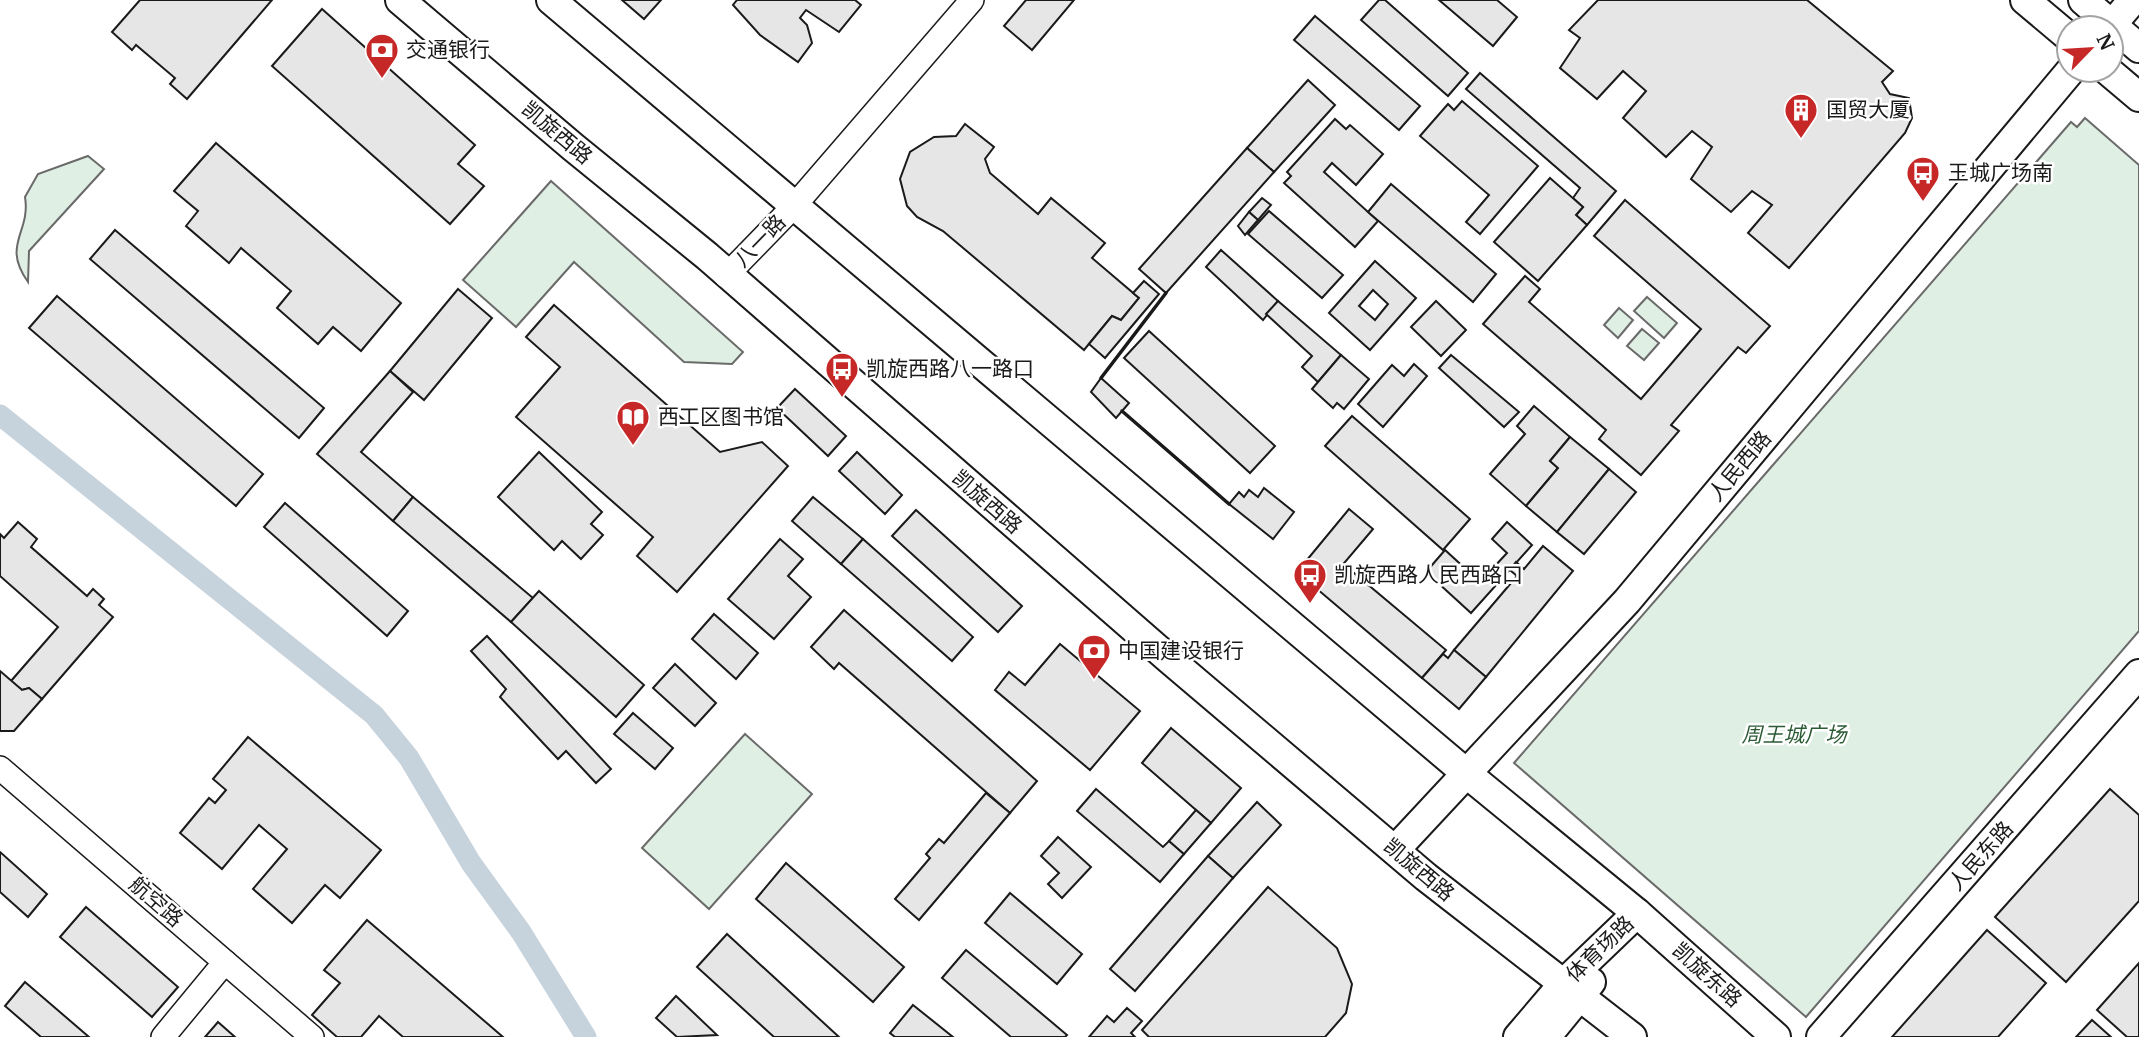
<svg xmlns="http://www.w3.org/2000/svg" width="2139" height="1037" viewBox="0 0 2139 1037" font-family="Merriweather,'Noto Sans SC',serif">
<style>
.green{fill:#e0efe3;stroke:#6a6a6a;stroke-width:2}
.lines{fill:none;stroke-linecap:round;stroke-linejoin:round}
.canal{stroke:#c6d2dc;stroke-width:21}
.building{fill:#e6e6e6;stroke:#1a1a1a;stroke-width:2;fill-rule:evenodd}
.minor-casing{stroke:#1a1a1a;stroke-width:26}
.major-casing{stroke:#1a1a1a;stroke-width:32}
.minor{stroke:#fff;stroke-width:23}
.major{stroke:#fff;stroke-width:28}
.wall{stroke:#1a1a1a;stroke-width:3.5}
.labels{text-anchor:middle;stroke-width:5;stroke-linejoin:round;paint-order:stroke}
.poi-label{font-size:21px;fill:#1a1a1a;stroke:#fff;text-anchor:start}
.street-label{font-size:21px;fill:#1a1a1a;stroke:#fff}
.park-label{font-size:21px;font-style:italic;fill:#2b5a34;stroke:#fff}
</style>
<rect width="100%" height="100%" fill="#fff"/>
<!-- green -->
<g class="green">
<polygon points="2085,118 2139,165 2139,631 1806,1017 1514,763 2071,122 2077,127"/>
<path d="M88,156L104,169L29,251L28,282C1,244 31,233 25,197L38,174Z"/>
<polygon points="551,181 743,352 732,364 684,362 574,262 516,327 463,280"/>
<polygon points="1647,297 1677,323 1664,338 1634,311"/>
<polygon points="1619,308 1633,320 1618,338 1604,325"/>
<polygon points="1642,329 1659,343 1644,360 1627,346"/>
<polygon points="745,734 812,794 709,909 642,848"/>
</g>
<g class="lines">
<!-- canal -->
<polyline class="canal" points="0,415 374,715 409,758 471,863 521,932 586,1037"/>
</g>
<!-- building -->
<g class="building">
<polygon points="140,0 272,0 187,99 170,84 175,78 136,45 132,50 112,32"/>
<polygon points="622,0 661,0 644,19"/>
<polygon points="737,0 855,0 861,5 839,32 806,10 800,18 807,25 812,43 798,62 760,35 733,5"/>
<polygon points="1026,0 1074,0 1032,50 1004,26"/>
<polygon points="1379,0 1385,0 1468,73 1448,96 1361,20"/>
<polygon points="1439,0 1497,0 1517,17 1493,46"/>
<polygon points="1598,0 1807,0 1893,71 1882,82 1890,94 1909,98 1912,118 1905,133 1789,268 1748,233 1772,205 1752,191 1731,212 1691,179 1712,147 1692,131 1666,157 1623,118 1646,91 1623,71 1597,99 1560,68 1580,38 1569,30"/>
<polygon points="322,9 475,145 458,164 484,186 450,224 272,66"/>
<polygon points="1315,16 1420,106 1399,130 1294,40"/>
<polygon points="1480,73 1616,191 1587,225 1576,215 1583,207 1573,198 1580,188 1466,89"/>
<polygon points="1308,80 1335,105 1274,172 1247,148"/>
<polygon points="1462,101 1538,166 1480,234 1466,222 1489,195 1420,136 1448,104 1454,110"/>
<polygon points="1335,119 1346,129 1350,125 1383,154 1356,185 1332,163 1324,172 1378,221 1355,247 1284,183 1291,176 1287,172"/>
<polygon points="965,124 994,147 985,159 990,173 1038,214 1051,198 1105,243 1092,258 1139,298 1121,320 1112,316 1084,350 943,231 917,217 907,206 900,179 910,152 934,137 956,136"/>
<polygon points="216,143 401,303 361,351 333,327 318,344 277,308 291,291 241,248 229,263 186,226 198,211 174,191"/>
<polygon points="1247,148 1274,172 1166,293 1139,269"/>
<polygon points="1550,178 1583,207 1576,215 1587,225 1538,281 1494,242"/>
<polygon points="1391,184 1496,274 1473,302 1368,212"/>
<polygon points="1262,198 1271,205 1258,220 1249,212"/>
<polygon points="1625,200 1770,326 1746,353 1738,347 1671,425 1679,431 1641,475 1599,439 1606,430 1483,324 1525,276 1540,289 1529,302 1641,399 1701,329 1594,236"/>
<polygon points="1269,211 1343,275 1322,298 1248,234"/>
<polygon points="1249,212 1258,220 1245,235 1238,226"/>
<polygon points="115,230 324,408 299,438 90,259"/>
<polygon points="1221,250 1278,301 1263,320 1206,267"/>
<path d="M1375,261L1416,298L1370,350L1329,313ZM1373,290L1388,304L1375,320L1359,306Z"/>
<polygon points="1144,281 1159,294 1105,358 1089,344 1112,316 1121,320 1139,298 1133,293"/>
<polygon points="458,289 492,318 424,400 390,371"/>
<polygon points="57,296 263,474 236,506 29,328"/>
<polygon points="1278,301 1341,355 1318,382 1302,367 1312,356 1266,314"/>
<polygon points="1436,301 1466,330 1441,356 1411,327"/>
<polygon points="554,305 720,452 762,442 788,466 677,592 637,556 653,537 516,417 560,367 526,337"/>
<polygon points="1149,331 1275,446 1250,473 1124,358"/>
<polygon points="1341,355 1369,379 1344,409 1337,403 1333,408 1312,389"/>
<polygon points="1451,355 1519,412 1504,427 1439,368"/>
<polygon points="1414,364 1427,376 1383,427 1358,404 1392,365 1404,376"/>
<polygon points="390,371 413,392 361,452 413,497 393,521 317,454"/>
<polygon points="1101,378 1129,403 1116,418 1091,392"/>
<polygon points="795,389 846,436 828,456 777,408"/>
<polygon points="1534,406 1570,437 1550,461 1558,468 1526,506 1490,474 1525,434 1517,426"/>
<polygon points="1352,416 1470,519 1443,550 1325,446"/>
<polygon points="1570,437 1609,469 1557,532 1526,506 1558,468 1550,461"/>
<polygon points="539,452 602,512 591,524 603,535 581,559 562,541 554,550 498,497"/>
<polygon points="857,452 902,495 885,514 839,471"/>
<polygon points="1609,469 1636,492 1584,554 1557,532"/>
<polygon points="1264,488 1294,512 1273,539 1229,504 1239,492 1244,497 1249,490 1258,497"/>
<polygon points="413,497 533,598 511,622 393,521"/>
<polygon points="813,497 863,539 841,564 792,521"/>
<polygon points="285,503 408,611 387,636 264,527"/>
<polygon points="1349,509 1373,529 1339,569 1350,578 1354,573 1446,650 1422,678 1297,572"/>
<polygon points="916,510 1022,606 998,632 892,536"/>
<polygon points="18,522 37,539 31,547 87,596 93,589 104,599 99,605 113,617 42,699 29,688 22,690 11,681 58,627 0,576 0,534 4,538"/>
<polygon points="1507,522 1532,545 1471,613 1426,572 1445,550 1480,582 1507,553 1492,539"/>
<polygon points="780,539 803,559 788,576 811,597 774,639 728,599"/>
<polygon points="863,539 973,637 952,661 841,564"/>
<polygon points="1543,546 1573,571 1486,677 1454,650 1517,576 1510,570 1516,562 1524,569"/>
<polygon points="539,591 644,685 616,717 511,622"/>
<polygon points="844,610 1037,781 1010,813 839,663 834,669 811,647"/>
<polygon points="714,614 758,653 736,679 692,639"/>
<polygon points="487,636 611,769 596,783 566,751 558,759 500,697 506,689 471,651"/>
<polygon points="1060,644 1140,711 1090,770 995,690 1009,672 1025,685"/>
<polygon points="1454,650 1486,677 1459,709 1422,678 1443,654 1448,658"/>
<polygon points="675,664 716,703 695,726 653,688"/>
<polygon points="0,671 22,690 29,688 42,699 14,731 0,731"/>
<polygon points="633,713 673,748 655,769 614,734"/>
<polygon points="1171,728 1241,788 1211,823 1142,763"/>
<polygon points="248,737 381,850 340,898 325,885 292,923 253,889 287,849 259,825 222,869 180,833 209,798 215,803 226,790 213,779"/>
<polygon points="1096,789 1163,847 1169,841 1184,854 1160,882 1077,811"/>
<polygon points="2110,789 2139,815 2139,901 2066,982 1995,917"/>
<polygon points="986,793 1010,813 919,920 895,899 930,858 926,854 939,839 944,843"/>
<polygon points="1257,802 1281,825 1233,878 1208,856"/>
<polygon points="1196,810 1211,823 1184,854 1169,841"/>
<polygon points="1058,837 1091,867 1062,898 1048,884 1059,873 1041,856"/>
<polygon points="0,852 47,894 28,917 0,892"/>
<polygon points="1208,856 1233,878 1135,991 1110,969"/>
<polygon points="786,863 904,967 873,1002 756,899"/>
<polygon points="1268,887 1337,948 1352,984 1346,1013 1325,1037 1149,1037 1142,1030"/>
<polygon points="1010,893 1082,954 1057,984 985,923"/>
<polygon points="86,907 178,987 152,1017 60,937"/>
<polygon points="367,920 503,1037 403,1037 379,1016 361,1037 337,1037 312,1015 340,983 324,970"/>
<polygon points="1987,930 2046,983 1998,1037 1892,1037"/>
<polygon points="727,934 839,1037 774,1037 697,967"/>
<polygon points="966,950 1067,1035 1065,1037 1011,1037 942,978"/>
<polygon points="2139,963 2139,1037 2127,1037 2097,1010"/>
<polygon points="25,982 89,1037 41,1037 5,1006"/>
<polygon points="676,996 717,1035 677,1037 656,1018"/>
<polygon points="913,1005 953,1037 895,1037 890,1033"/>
<polygon points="1127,1008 1142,1021 1131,1033 1135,1037 1089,1037 1107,1016 1114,1022"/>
<polygon points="2092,1020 2111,1037 2076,1037"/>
<polygon points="218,1022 235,1037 205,1037"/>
</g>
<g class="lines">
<defs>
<g id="minor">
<polyline points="726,276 795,205 972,0"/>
<polyline points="0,768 312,1037"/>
<polyline points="163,1037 225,962"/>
</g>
<g id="major">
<polyline points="400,0 573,147 707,256 1169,659 1426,877 1632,1037"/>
<polyline points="551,0 1466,773 1637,913 1776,1037"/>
<polyline points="2025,0 2069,37"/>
<polyline points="2083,0 2139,48"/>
<polyline points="2109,28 2133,0"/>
<polyline points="2107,70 2139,97"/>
<polyline points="1395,850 1627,601 2071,70"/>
<polyline points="1518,1037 1564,983 1637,913"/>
<polyline points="1546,1037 1591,982"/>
<polyline points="1821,1037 2139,674"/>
</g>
</defs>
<!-- minor casing -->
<use href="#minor" class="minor-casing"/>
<!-- major casing -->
<use href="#major" class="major-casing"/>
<!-- minor -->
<use href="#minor" class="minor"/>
<!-- major -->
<use href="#major" class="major"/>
<!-- wall -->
<g class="wall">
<polyline points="1101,378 1166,293"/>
<polyline points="1122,411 1229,504"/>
</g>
</g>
<!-- icons -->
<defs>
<symbol id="bank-pin" viewBox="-11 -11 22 30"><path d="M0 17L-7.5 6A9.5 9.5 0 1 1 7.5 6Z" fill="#c62828" stroke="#fff"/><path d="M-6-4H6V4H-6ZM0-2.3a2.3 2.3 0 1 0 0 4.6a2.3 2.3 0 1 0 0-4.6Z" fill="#fff"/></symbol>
<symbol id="building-pin" viewBox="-11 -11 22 30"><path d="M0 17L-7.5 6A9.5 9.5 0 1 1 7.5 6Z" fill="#c62828" stroke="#fff"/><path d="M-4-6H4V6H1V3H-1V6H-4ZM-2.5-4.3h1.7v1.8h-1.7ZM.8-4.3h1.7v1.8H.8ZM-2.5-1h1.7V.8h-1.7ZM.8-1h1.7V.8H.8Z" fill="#fff"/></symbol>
<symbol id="bus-pin" viewBox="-11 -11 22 30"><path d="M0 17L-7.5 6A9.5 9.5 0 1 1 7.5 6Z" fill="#c62828" stroke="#fff"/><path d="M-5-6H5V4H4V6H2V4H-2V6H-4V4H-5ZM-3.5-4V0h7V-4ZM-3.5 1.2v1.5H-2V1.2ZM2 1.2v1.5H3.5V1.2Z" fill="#fff"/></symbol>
<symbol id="library-pin" viewBox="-11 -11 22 30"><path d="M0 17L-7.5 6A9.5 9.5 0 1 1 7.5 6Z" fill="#c62828" stroke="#fff"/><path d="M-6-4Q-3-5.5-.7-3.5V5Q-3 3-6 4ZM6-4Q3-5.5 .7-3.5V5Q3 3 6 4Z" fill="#fff"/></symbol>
</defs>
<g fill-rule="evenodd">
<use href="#bank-pin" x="363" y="31" width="38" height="52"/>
<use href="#building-pin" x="1782" y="91" width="38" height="52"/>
<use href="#bus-pin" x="1904" y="154" width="38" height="52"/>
<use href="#bus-pin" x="823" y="350" width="38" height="52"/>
<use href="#library-pin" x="614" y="398" width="38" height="52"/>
<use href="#bus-pin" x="1291" y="556" width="38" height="52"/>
<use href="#bank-pin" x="1075" y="632" width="38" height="52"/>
</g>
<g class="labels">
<!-- poi labels -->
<g class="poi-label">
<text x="406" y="57">交通银行</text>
<text x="1826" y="117">国贸大厦</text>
<text x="1948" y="180">王城广场南</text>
<text x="866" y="376">凯旋西路八一路口</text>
<text x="658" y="424">西工区图书馆</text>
<text x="1334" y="582">凯旋西路人民西路口</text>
<text x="1118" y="658">中国建设银行</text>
</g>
<!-- street labels -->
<g class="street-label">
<text transform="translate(557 133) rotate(40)" y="7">凯旋西路</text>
<text transform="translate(760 241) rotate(-46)" y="7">八一路</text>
<text transform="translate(1740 466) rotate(-50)" y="7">人民西路</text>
<text transform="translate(987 502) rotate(41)" y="7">凯旋西路</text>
<text transform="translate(1981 856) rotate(-48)" y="7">人民东路</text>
<text transform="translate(1419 870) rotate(40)" y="7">凯旋西路</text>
<text transform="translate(156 902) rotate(41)" y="7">航空路</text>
<text transform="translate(1600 949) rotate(-44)" y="7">体育场路</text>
<text transform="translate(1707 975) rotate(42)" y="7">凯旋东路</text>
</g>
<!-- park labels -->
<g class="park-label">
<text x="1794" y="742">周王城广场</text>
</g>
</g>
<!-- north arrow -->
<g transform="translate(2090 49) rotate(65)"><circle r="33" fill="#ffffff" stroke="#a3a3a3" stroke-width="2"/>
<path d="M0-5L12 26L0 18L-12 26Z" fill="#c62828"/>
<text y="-10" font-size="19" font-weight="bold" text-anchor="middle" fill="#1a1a1a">N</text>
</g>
</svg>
